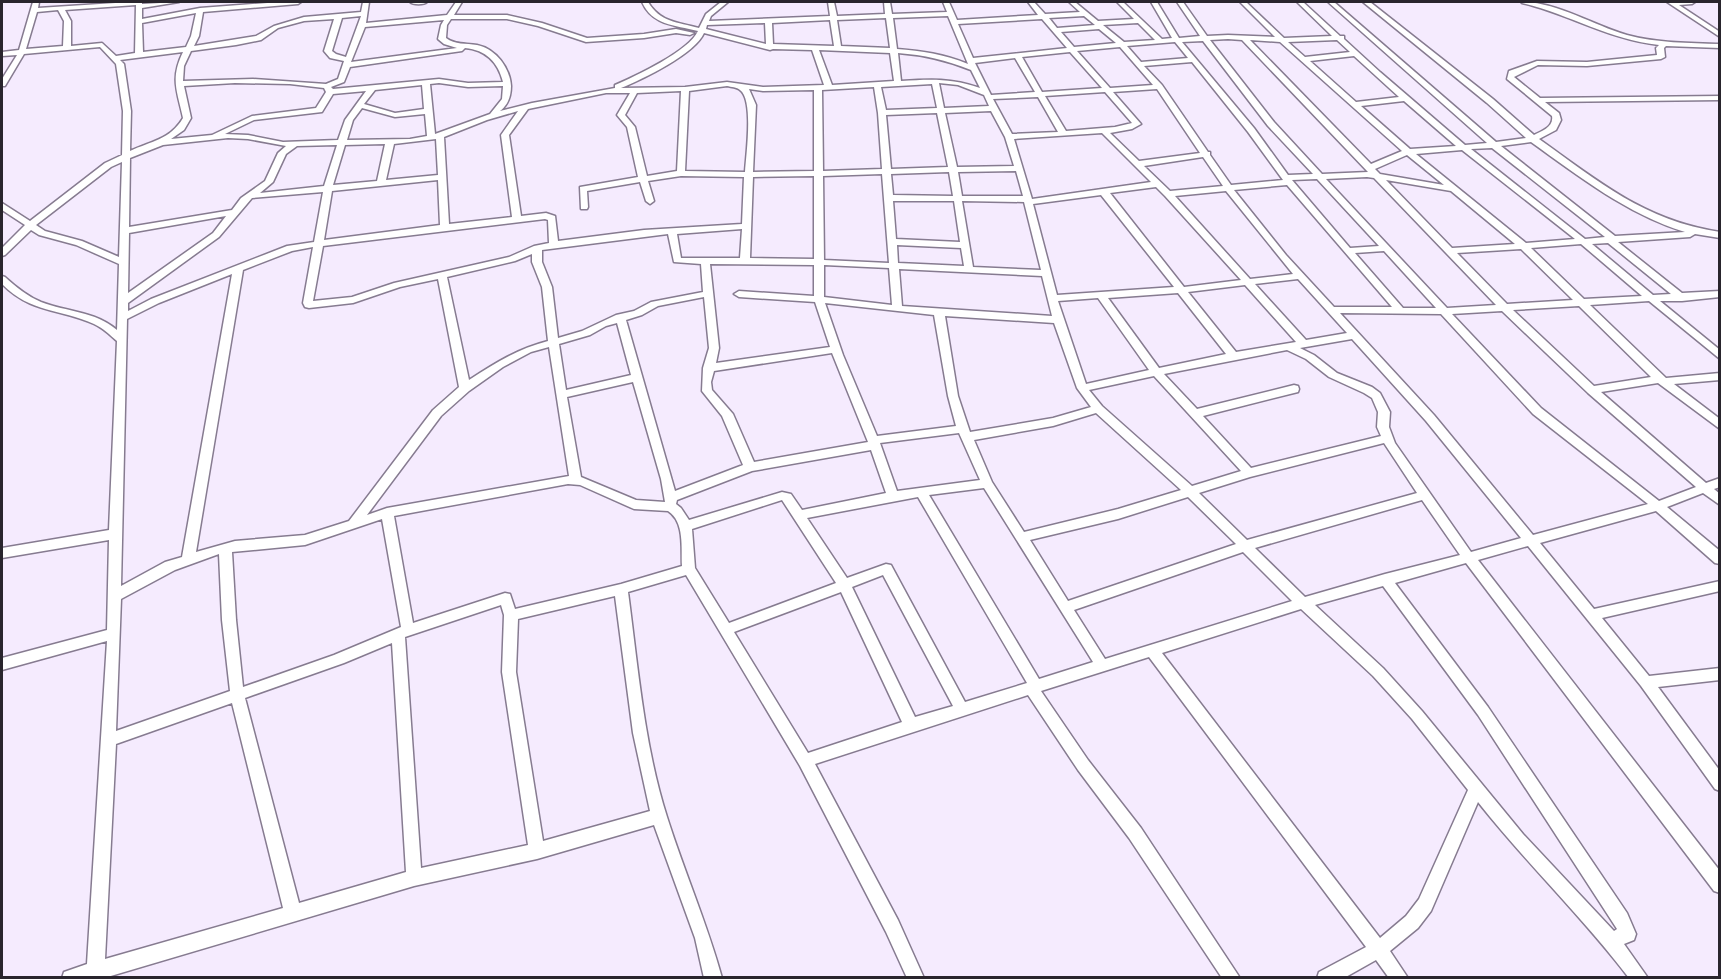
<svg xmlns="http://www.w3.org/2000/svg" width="1721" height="979" viewBox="0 0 1721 979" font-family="'Roboto Serif',serif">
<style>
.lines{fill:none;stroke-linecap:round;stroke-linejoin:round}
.street-casing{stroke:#867b90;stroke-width:3}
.street{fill:#fff;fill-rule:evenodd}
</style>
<rect width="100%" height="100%" fill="#f5ebfe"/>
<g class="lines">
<defs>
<g id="street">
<path d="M33,2H39L38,8L131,2H142V4L179,2L142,8V19L200,8L281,2H301L298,4L203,12L199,36L194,46L256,36L274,26L304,17L361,12L363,2H369L366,23L447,15L456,2H462L454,15H507L542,23L587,38L644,34L676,29L694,33L690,35L676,33L644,38L586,42L538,26L507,19H451L447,25L446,38C455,45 466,43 477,45C496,49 510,68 511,86C511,96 508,105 500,111L532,103L615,88V85C636,76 689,51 698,31C674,25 652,25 642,2H648C660,22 677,22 699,28L706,14L721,2H728L711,16L709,21L830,16L828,2H834L837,16L885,14L884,2H890L892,14L947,12L943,2H949L957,20L1038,15L1028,2H1034L1045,14L1080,12L1069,2H1075L1098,21L1134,19L1117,2H1123L1162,39L1172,38L1151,2H1157L1179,38L1200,36L1177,2H1183L1207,36L1228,35L1275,37L1240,2H1246L1284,38L1332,36L1297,2H1303L1340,36H1344V39L1380,72L1465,145L1487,143L1328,2H1334L1496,142L1526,138L1487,103L1363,2H1370L1493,99L1534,135C1542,131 1554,127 1552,116L1507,79L1509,71L1537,61L1587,62L1657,55L1656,48L1659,45C1610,40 1569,14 1522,3L1521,2C1558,2 1592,25 1627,35C1657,43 1689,43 1720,44V48L1666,46L1664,48L1665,57L1661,59L1587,66L1538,65L1514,77L1540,98L1720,96V100L1545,102L1559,113L1561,120L1556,130L1539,139C1598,181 1645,221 1720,232V238L1695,234L1690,237L1618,242L1682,293L1720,291V297L1682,301H1660L1720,350V359L1649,301L1590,305L1666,378L1720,373V380L1674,384L1720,419V429L1658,383L1601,392L1706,483L1720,478V487L1714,489L1720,494V505L1703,493L1667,507L1720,551V564L1715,563L1656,511L1540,543L1594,609L1720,581V591L1602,618L1649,676L1720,668V680L1658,687L1720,771V791L1715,789L1641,686L1528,546L1478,560L1720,871V893L1714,891L1466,563L1395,583L1488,707L1627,913L1636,934L1634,940L1624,944L1648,978H1629C1582,916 1526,863 1478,802L1431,911L1418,928L1390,951L1408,978H1389L1376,960L1344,978H1317L1319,972L1366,947L1149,657L1041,691L1088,760L1141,828L1240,978H1222L1129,838L1078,770L1028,695L815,764L898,920L924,978H907L886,932L800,766L686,575L628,592C638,667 644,745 667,817C684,871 707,923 722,978H704L695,938L654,825L537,859L414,886L104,978H62L64,972L87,964L107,641L2,670V658L107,630L109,540L2,558V548L109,530L117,341C110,335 103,328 94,324C59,308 32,314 2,284V276L5,277C16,287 27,296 41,302C67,312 95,311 117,330L119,264L76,245L39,235L31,230L5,255L2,256V248L25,225L2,210V203L30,221L105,163L122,155L123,111L116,64L100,47L24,54L5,86H2V79L17,55L2,56V52L19,50ZM136,5L135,53L116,56L102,43L71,46V21L65,10ZM58,10L64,21L63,46L26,49L37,12ZM196,13L191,36L186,47L143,52L142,23ZM361,16L346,57L336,54L332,51L342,18ZM948,16L968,64C944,54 922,51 897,49L893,18ZM1084,16L1095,25L1057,28L1049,18ZM886,18L890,48L841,46L837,20ZM334,19L324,51L330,58L344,61L338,79L326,84L253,79L183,81L184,66L191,51L236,45L261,40L278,28L304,21ZM1042,19L1067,48L973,58L958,24ZM444,20L441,25L438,39L444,44L457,48L351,62L365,27ZM830,20L834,46L773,44L772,23ZM765,23L766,44L706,29L707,25ZM1138,23L1155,40L1124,42L1103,25ZM1099,29L1116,43L1074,47L1061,32ZM704,33L770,50L773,49L812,50L824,85L763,87L727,82L685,87L621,88C643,79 695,54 704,33ZM1228,39L1242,40L1368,172L1322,174L1274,122L1210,40ZM1250,40L1280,42L1402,151L1371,164ZM1337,40L1350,52L1305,57L1288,42ZM1203,41L1268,126L1313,174L1288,175L1254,128L1182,42ZM1175,42L1188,58L1141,62L1127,46ZM1120,47L1153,85L1110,88L1077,51ZM465,48C486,50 498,62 503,82L468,83L439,79L333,89L331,87L344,82L350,67L462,51ZM819,50L890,53L894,81L832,85ZM183,52C170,79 177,90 183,118C170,140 151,141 130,151L131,111L124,64L120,60ZM1070,52L1102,88L1042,92L1022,57ZM898,53C924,55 946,60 971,70L980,88C951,78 931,79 901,81ZM1354,56L1399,97L1356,102L1310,61ZM1015,58L1035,92L991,95L975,63ZM1192,62L1248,132L1283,180L1231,185L1210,155V152H1208L1162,85L1144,66ZM235,83L290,84L324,88L326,92L316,108L252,116L212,135L171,139L184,130L191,118L184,86ZM439,83L468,87L503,86L502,99L490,114L435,134L430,84ZM939,83L958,85L984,95L989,106L944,108ZM932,84L937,108L886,110L881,87ZM422,85L424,109L395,113L364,104L375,90ZM727,86C731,87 737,87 740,90C754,100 746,155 745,172L685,171L689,91ZM874,87L878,113L882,169L823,171L822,90ZM749,89L763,91L814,90V171L753,172L756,105ZM1157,89L1200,153L1139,161L1110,133L1132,129L1141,124L1113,92ZM366,91L345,120L338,140L283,142L248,135L225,134L254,120L322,112L333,94ZM681,91L677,171L647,176L635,127L625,115L637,93ZM1105,92L1132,123L1115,127L1066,131L1045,96ZM606,93H630L617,115L627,127L638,177L580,187L581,209H587L588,207L587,191L640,182L646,201L650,204L654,201L648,181L681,176L744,177L742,224L644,230L558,241L555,216L546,213L521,216L509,135L528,109ZM1038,97L1058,132L1012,134L993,99ZM1404,101L1456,146L1410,149L1361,106ZM362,108L395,117L425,114L427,136L410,139L347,140L353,120ZM518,111L501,135L512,217L449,224L444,137L487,120ZM991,111L1005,137L1014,166L957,167L945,113ZM937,113L948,167L891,169L886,115ZM1102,133L1151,182L1032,199L1014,139ZM228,138L248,139L286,146L278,153L265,181L241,198L232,210L129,227L130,158L163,145ZM436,139L438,175L386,180L394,144ZM1531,142C1580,177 1627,214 1685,232L1615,236L1501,146ZM385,144L377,181L333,185L345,145ZM337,145L324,186L260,193L273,182L286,154L297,146ZM1492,148L1605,237L1585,239L1471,149ZM1462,150L1575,239L1526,243L1416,154ZM1407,155L1444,185L1380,174L1375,169ZM1203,157L1223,186L1170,191L1144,166ZM122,162L119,257L82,241L45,231L36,225L111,167ZM1016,171L1023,196H962L958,172ZM949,172L953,196L893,195L891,174ZM882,174L889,263L824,260L823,176ZM814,176V259L750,258L753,177ZM1367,177L1374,178L1496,305L1447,308L1326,179ZM1317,179L1379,246L1350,248L1292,180ZM438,180L440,225L324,240L332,191ZM1386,180L1451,191L1515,244L1452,248ZM1287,185L1392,307H1334L1286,255L1234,190ZM1156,187L1165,196L1241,280L1184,287L1110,193ZM1226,191L1293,274L1250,279L1175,196ZM323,192L314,242L287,246L151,299L128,311V303L219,237L252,198ZM1101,195L1174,287L1057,295L1033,204ZM893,201H954L960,242L896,239ZM962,201L1024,202L1041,270L973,267ZM226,216L213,233L128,293L129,233ZM545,219L548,220L549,243L534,246L509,257L394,283L352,297L313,301L323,246ZM742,229L740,258H681L677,234ZM668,234L674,262L701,264L703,292L651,302L634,311L616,315L582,331L558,338L552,287L542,262V250ZM1608,243L1671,294L1653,295L1592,244ZM1581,244L1642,296L1584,299L1531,248ZM897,245L961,248L964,266L898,263ZM313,247L303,303L305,307L309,308L353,303L400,287L438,279L459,387L433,410L349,521L305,535L235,541L196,552L243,270L292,251ZM1521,249L1573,300L1507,304L1457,253ZM1384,251L1436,308H1403L1355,253ZM532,254V262L542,287L548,341C517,349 495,363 469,380L447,277L515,261ZM710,264L814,265V296L739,291L734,294L739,297L815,302L830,347L716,363L719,348ZM824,265L889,268L892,305L824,297ZM899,269L1042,276L1052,316L902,306ZM232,274L182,557L165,562L121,586L127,319L159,303ZM1298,279L1347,333L1306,340L1255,284ZM1245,285L1296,342L1236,352L1188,292ZM1178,293L1226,354L1159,368L1108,298ZM704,297L709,348L703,368L702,391L722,416L743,465L675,491L626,320L642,315L658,306ZM1098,298L1149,370L1086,384L1058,301ZM825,303L934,315L948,396L956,426L877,436L843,355ZM1579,306L1651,377L1594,386L1513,310ZM1502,311L1588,393L1696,487L1659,501L1541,408L1452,314ZM1340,313L1441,314L1533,414L1648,504L1533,535L1434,415ZM945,316L1054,323L1077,388L1091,407L1053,418L970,432L958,396ZM617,323L631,375L566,390L559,344L590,335L606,326ZM1352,339L1426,421L1521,538L1471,552L1395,443L1389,427L1390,412L1380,393L1372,387L1337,373L1314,355L1300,348ZM549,347L569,476L387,508L367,515L441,416L469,391L503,367L531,352ZM1287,350L1306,359L1329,377L1364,393L1372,398L1378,412L1377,427L1381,436L1251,468L1203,416L1298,392L1299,389L1298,386L1294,385L1197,409L1164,374ZM832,353L868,442L754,462L733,414L712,390L711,382L714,371ZM1154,376L1241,471L1192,486L1102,406L1089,390ZM633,382L661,479L665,502L636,500L581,477L567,397ZM1096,413L1181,490L1118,509L1024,532L992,482L974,440L1053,426ZM959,433L980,480L897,491L880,443ZM1384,443L1417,493L1247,540L1199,493L1250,477ZM871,450L886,493L802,510L791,494L782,492L689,520L681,508L676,504L677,500L752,471ZM568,484L580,485L634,509L668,511C685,522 681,548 682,566L621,584L515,609L510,594L505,593L413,623L394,516ZM984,488L1093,662L1039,679L929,495ZM918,497L1027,683L965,702L891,565L886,564L847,578L807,518ZM1188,497L1236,544L1068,601L1030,540L1118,519ZM782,500L836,583L729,623L695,568L692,529ZM1422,500L1460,555L1385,574L1305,597L1255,548ZM382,519L401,627L334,655L243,687L236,620L232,552L305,545ZM1243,552L1292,601L1105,659L1074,610ZM219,554L222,620L230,691L116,731L121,599L175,570ZM883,575L953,706L915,717L852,587ZM1383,586L1478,715L1617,929L1614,931L1523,834L1422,711L1383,668L1315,605ZM841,592L902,722L808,753L734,632ZM615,596L633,733L650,811L543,841L516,672L518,619ZM501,605L504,615L502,672L528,845L421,868L405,637ZM1301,609L1373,676L1412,719L1468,790L1419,899L1406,916L1380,938L1162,653ZM392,643L406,872L299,903L245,698L344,663ZM232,703L283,908L105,959L116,744Z"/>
<path d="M410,2H427C424,5 413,5 410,2Z"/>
<polygon points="1667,2 1695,2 1692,4 1679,5 1720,32 1720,37"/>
</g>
</defs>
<!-- street casing -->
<use href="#street" class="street-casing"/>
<!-- street -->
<use href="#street" class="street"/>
</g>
<!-- border -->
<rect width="1721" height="979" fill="none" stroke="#29252d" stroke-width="6"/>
</svg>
